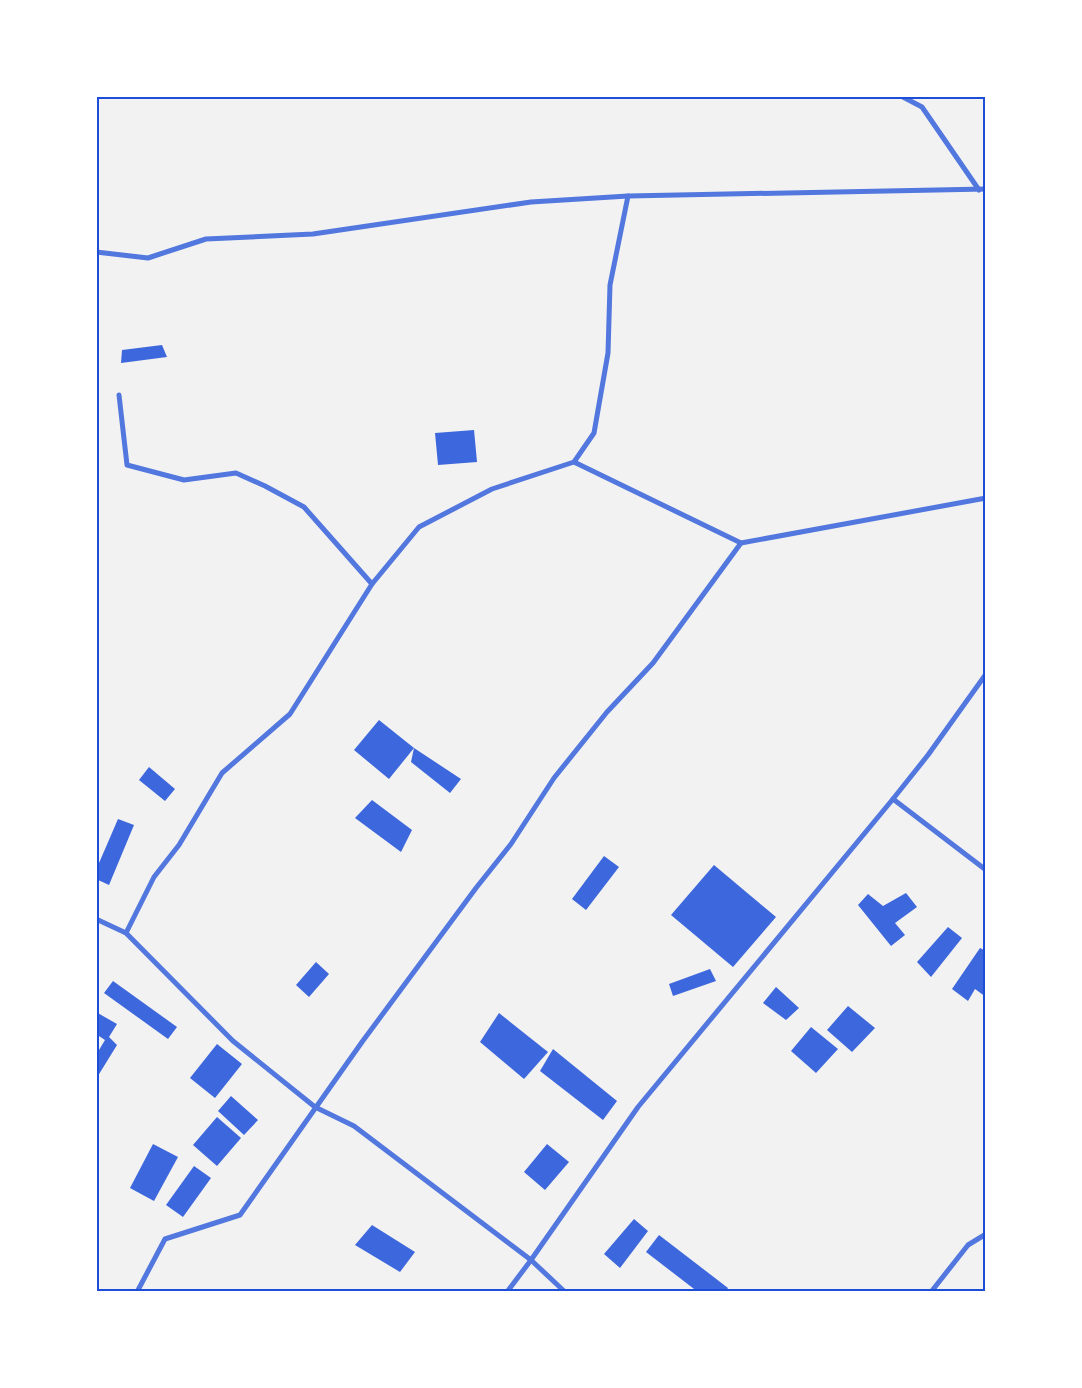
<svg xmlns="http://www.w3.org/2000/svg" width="1082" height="1388" viewBox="0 0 1082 1388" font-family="Raleway,sans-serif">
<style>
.building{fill:#3d67dc}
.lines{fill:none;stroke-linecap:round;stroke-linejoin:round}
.minor{stroke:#5277de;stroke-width:5}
.neatline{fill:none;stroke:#1d4ed8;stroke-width:2}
</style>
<rect width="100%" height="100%" fill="#f2f2f2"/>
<!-- building -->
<g class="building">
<polygon points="162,345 167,357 121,363 122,350"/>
<polygon points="474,430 477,462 438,465 435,433"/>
<polygon points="379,720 414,748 389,779 354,750"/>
<polygon points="414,748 461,779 450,793 411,762"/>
<polygon points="149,767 175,789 165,801 139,780"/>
<polygon points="372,800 412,830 401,852 355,818"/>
<polygon points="118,819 134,825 109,885 96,879 96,870"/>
<polygon points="604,856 619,867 586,910 572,899"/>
<polygon points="714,865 776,917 733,967 671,915"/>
<polygon points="906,893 917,907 895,923 905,935 891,946 858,905 868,894 883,906"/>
<polygon points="948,927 962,938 931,977 917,962"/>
<polygon points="980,948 986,951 986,997 975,989 968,1001 952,989"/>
<polygon points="316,962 329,974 309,997 296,985"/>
<polygon points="710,969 716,981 673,996 669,984"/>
<polygon points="113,981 177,1027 168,1039 104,993"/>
<polygon points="776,987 799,1008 786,1020 763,1003"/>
<polygon points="848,1006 875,1028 852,1052 827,1030"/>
<polygon points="96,1012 117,1024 109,1037 117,1045 96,1079 96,1055 105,1040 96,1034"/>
<polygon points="499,1013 548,1052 524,1079 480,1042"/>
<polygon points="811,1027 838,1049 816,1073 791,1051"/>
<polygon points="217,1044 242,1064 215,1098 190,1078"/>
<polygon points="553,1049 617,1101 603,1120 540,1071"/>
<polygon points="231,1096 258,1120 244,1135 218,1111"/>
<polygon points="217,1117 241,1138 217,1166 193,1145"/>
<polygon points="153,1144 178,1157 154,1201 130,1188"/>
<polygon points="547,1144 569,1162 545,1190 524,1172"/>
<polygon points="194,1166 211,1178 183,1217 166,1205"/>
<polygon points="634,1219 648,1231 620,1268 604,1254"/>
<polygon points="372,1225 415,1252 400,1272 355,1245"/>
<polygon points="659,1235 728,1288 726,1292 698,1292 646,1252"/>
</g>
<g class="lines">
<!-- minor -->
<g class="minor">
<polyline points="901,96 922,107 979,190"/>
<polyline points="96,252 148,258 206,239 313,234 531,202 628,196 986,189"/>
<polyline points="119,395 127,465 184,480 236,473 265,486 304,507 372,584"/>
<polyline points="574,462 741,543"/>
<polyline points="893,799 986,870"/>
<polyline points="96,919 126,933 233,1041 315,1107 354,1126 531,1260 565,1292"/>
<polyline points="126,933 154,877 179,845 222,773 290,714 372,584 419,527 492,489 574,462 594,433 608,353 610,285 628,196"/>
<polyline points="137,1292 165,1239 240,1215 362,1042 476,888 511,844 554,778 607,712 653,663 741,543 986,498"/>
<polyline points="507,1292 531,1260 638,1107 893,799 928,755 986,674"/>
<polyline points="931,1292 968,1245 986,1234"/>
</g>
</g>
<!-- border -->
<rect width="1082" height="1388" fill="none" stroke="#ffffff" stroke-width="195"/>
<rect x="98" y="98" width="886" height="1192" class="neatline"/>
</svg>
